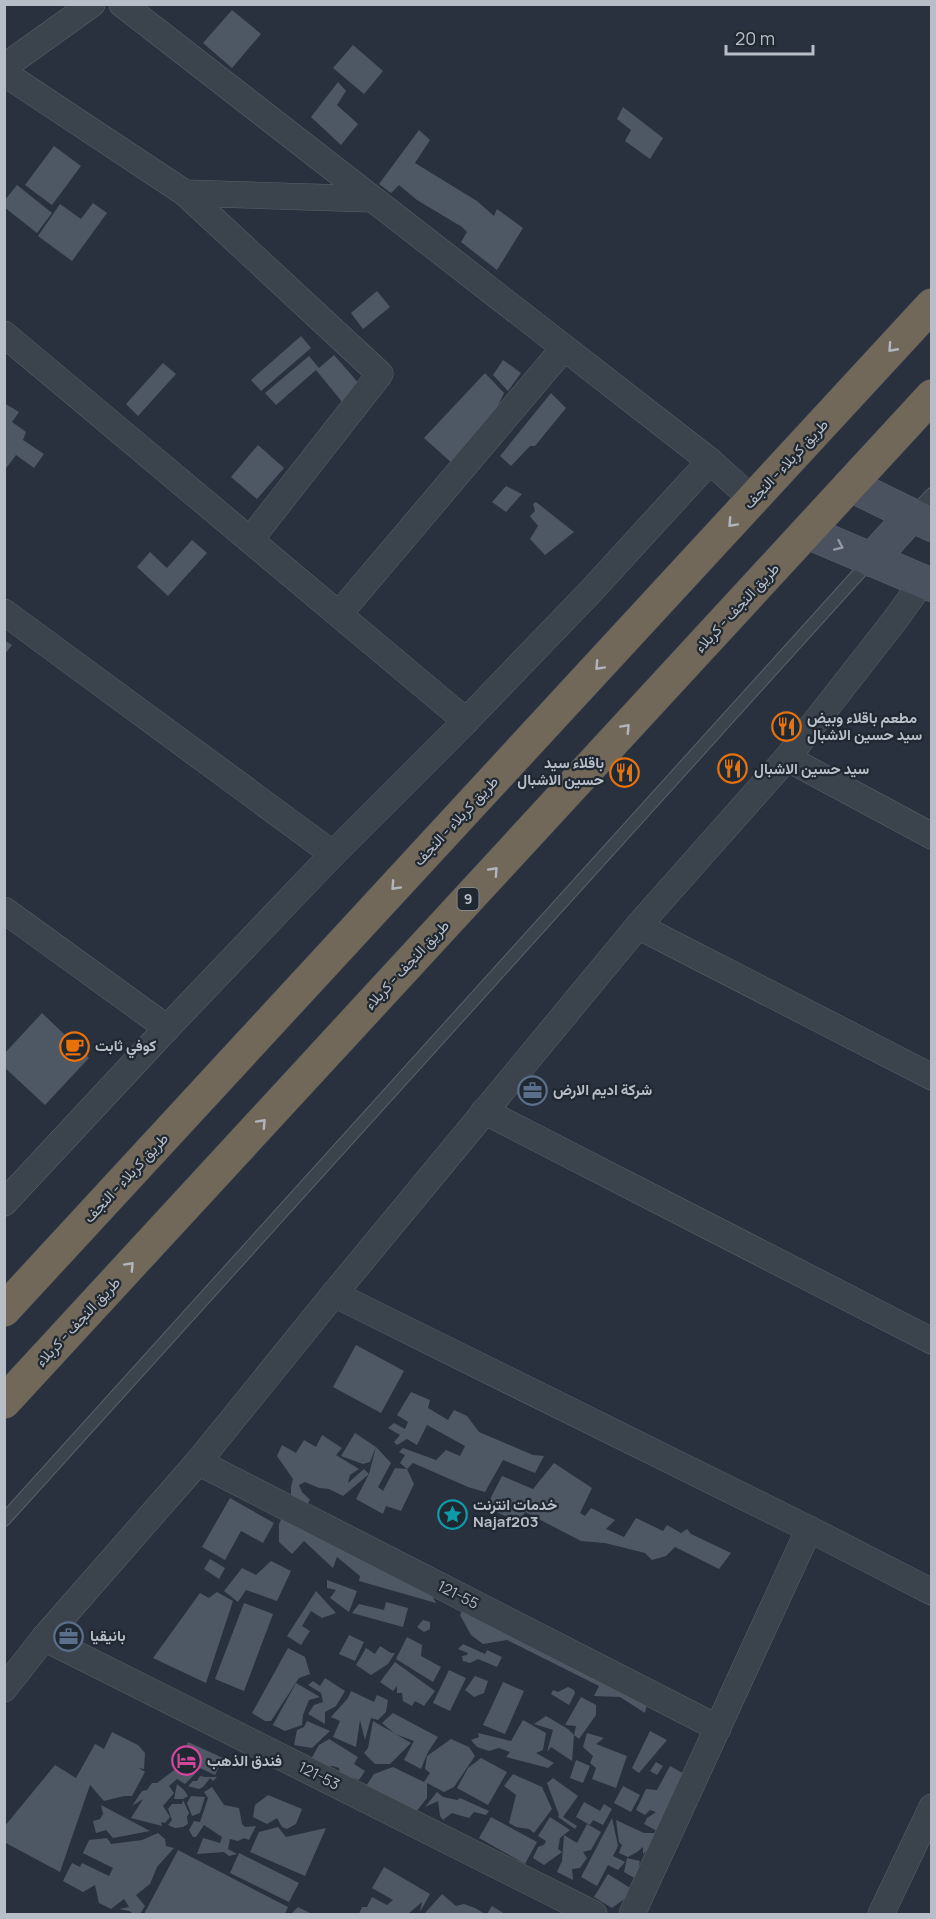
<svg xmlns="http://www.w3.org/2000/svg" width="936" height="1919" viewBox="0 0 936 1919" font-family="Manrope,Vazirmatn,sans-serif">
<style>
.building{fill:#4e5865}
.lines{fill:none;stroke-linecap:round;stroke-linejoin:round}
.lane-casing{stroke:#59616b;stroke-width:14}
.street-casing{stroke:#59616b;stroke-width:27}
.secondary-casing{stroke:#59616b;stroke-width:34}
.highway-casing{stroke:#464e58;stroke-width:34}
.lane{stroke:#3b434d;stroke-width:12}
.street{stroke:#3b434d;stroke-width:26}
.secondary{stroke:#4a5260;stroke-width:33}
.highway{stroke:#726859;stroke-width:33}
.oneway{stroke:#b1b5bd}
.oneway2{stroke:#9298a4}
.labels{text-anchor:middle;stroke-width:4.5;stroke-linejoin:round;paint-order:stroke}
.shield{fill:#202832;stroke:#8a919b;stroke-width:1.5}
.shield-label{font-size:14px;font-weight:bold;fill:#b8bec8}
.street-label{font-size:15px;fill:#b8bec8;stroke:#202832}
.poi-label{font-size:15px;font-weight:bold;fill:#b8bec8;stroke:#202832;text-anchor:start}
</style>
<rect width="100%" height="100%" fill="#28313d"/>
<!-- building -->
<g class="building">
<polygon points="232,10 261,34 232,68 203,43"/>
<polygon points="353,45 383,71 364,94 333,68"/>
<polygon points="338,82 346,91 337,105 358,124 341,145 311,117"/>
<polygon points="623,107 663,138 650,159 625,141 631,130 617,119"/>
<polygon points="419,130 430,140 415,163 477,201 494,216 497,209 523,228 497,270 461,242 467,232 462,227 417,200 399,185 391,193 379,184"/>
<polygon points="54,146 81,166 52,205 25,185"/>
<polygon points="17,185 52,213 37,233 4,207 4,201"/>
<polygon points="93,203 107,213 72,261 38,236 60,204 81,219"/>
<polygon points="377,291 390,307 363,329 351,313"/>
<polygon points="301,336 311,348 261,391 251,380"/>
<polygon points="334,355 362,387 343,403 316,370 276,405 265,393 309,356 319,368"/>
<polygon points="503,360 521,373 508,391 493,375"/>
<polygon points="163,363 176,374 138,416 126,404"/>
<polygon points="485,373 504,393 485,433 453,464 424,438"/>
<polygon points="551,393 566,408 535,446 530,446 511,466 500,456"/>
<polygon points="4,403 19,412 12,422 26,432 23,440 44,454 34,468 16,455 4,471"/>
<polygon points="258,445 284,468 257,499 231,477"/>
<polygon points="506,486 522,494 506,512 492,502"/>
<polygon points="536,502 574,532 545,555 530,539 538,526 530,516 535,511 533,504"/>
<polygon points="192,540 207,553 168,596 137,567 150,552 167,568"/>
<polygon points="4,640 12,645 4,655"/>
<polygon points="42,1013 89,1058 45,1105 4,1067 4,1054"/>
<polygon points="356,1345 404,1371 381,1413 333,1387"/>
<polygon points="411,1392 430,1400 428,1408 448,1420 454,1410 467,1416 479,1432 533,1455 544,1456 535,1473 503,1460 485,1492 468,1487 413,1463 407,1469 400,1463 405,1455 399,1452 403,1448 436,1460 446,1450 460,1456 465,1446 427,1425 417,1445 407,1439 397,1445 394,1442 400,1435 388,1428 394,1423 405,1429 408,1422 397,1415"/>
<polygon points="355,1433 376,1447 391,1463 378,1487 383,1491 395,1468 407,1469 414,1484 401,1511 386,1506 383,1514 356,1499 369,1474 343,1496 329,1489 319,1488 305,1482 299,1485 302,1492 310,1500 300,1514 291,1501 291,1487 293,1479 277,1456 282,1445 296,1453 304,1440 316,1447 322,1435 342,1448 336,1455 359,1469 350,1475 348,1483 364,1469 369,1474 376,1447 370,1462 363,1464 341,1456"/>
<polygon points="554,1463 592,1488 580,1513 585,1516 591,1508 615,1520 606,1529 624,1537 636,1518 663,1531 667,1525 681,1533 687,1529 691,1534 731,1553 719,1569 675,1547 666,1556 652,1560 645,1553 605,1543 581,1541 525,1512 520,1523 486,1507 502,1476 533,1489"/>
<polygon points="230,1498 274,1523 263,1543 241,1531 225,1560 202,1547"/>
<polygon points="286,1510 425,1584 436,1603 359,1581 360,1576 337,1557 333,1568 304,1541 292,1554 279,1542 279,1524"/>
<polygon points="210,1559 225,1568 219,1579 204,1569"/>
<polygon points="271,1561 291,1571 277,1601 246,1590 238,1602 224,1591 242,1568 256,1575"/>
<polygon points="327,1580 357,1591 349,1612 330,1598 336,1590 327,1588"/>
<polygon points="316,1591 336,1613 322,1618 311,1611 302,1626 310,1631 301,1645 287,1636"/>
<polygon points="217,1592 233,1601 206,1683 153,1658 200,1593 209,1598"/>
<polygon points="386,1602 408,1608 403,1627 352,1613 359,1604 384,1610"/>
<polygon points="244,1603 273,1614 244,1691 215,1679"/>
<polygon points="465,1605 648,1698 645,1713 620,1697 594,1696 599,1686 507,1640 483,1644 471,1635 460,1615"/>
<polygon points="423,1620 430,1622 430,1629 424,1632 417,1627"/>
<polygon points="349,1635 364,1642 355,1661 339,1654"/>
<polygon points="407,1637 422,1645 421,1656 441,1667 433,1682 396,1659"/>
<polygon points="463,1644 485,1654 487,1650 502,1657 497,1667 478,1659 470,1663 463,1661 462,1656 467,1655 468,1653 458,1649"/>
<polygon points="380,1646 391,1653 395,1653 388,1664 371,1675 356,1665 366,1648 375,1654"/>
<polygon points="288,1648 305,1657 310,1674 299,1678 271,1721 265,1721 252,1713"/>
<polygon points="395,1662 435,1691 424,1706 415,1701 412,1706 403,1701 402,1693 397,1693 397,1686 393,1691 380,1682"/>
<polygon points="449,1670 466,1678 450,1711 433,1703"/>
<polygon points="475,1676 488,1681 484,1693 474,1697 465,1690"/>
<polygon points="325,1678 345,1691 336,1706 325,1712 325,1724 308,1714 314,1705 323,1702 321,1693 308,1685 313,1681 320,1686"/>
<polygon points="503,1682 524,1691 505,1734 483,1725"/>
<polygon points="296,1683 320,1697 309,1700 303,1715 302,1725 285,1731 273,1725"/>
<polygon points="568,1687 574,1690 575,1693 569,1705 551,1694 553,1690 558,1692"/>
<polygon points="351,1691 374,1702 377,1695 388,1700 386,1712 378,1720 371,1718 365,1740 360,1720 356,1747 333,1737 340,1721 331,1717 348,1698"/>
<polygon points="581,1697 596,1705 596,1715 579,1739 574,1735 576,1726 565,1725"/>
<polygon points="393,1713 438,1737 428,1752 421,1769 404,1760 414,1741 395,1734 382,1723"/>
<polygon points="546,1716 568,1729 574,1735 572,1761 551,1747 547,1752 553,1730 534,1724"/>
<polygon points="523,1720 546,1733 543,1750 536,1753 554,1763 548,1768 506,1757 510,1752 499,1748 489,1751 477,1747 471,1740 479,1737 478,1733 511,1741"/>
<polygon points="307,1721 330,1731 312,1748 294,1745 297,1730 304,1727"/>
<polygon points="373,1721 411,1743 390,1764 375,1764 364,1753 368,1748"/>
<polygon points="650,1731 667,1740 639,1773 632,1768"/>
<polygon points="112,1732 138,1745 145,1753 144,1769 139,1768 145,1772 132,1796 124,1796 104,1801 90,1785 60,1872 4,1842 4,1827 55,1765 76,1778 95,1744 104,1749"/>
<polygon points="587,1733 604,1738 596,1744 627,1756 616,1788 592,1779 596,1768 590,1763 593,1756 583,1747"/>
<polygon points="329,1739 358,1757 354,1764 365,1771 359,1780 340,1773 339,1768 333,1766 326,1767 311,1759 319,1745"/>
<polygon points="451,1739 469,1747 475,1756 454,1787 444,1792 427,1783 427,1798 416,1812 366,1786 374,1774 393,1767 424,1782 430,1773 425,1769 427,1756"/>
<polygon points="188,1742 223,1758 215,1775 180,1759"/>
<polygon points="481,1758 507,1772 488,1805 457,1788 468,1768"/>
<polygon points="576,1760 590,1766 583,1783 570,1778"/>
<polygon points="656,1762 663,1766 657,1775 650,1771"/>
<polygon points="181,1765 193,1768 195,1774 185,1784 177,1779 169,1786 174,1793 163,1806 170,1817 165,1823 161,1822 162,1826 131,1818 143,1799 132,1806 142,1791 147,1790 152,1783 157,1783"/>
<polygon points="670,1766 688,1776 659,1832 644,1824 647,1818 656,1812 650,1810 645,1815 636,1810 646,1789 657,1790"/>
<polygon points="513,1774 542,1787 552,1809 534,1833 529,1829 516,1827 509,1823 516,1795 504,1786"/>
<polygon points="200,1776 205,1777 217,1777 213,1781 210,1778 203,1787 199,1789 188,1786 193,1781 197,1781"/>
<polygon points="553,1778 578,1796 563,1817 577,1826 575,1829 558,1817 559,1815 547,1783"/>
<polygon points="177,1784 184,1790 188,1796 183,1799 174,1799"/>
<polygon points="623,1786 640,1795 631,1812 614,1803"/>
<polygon points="212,1787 224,1805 239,1808 242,1824 245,1827 256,1826 249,1840 244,1838 238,1841 230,1839 228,1849 237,1854 229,1856 224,1852 197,1854 203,1838 220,1843 222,1837 204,1825 196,1837 193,1837 189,1830 194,1821 200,1822 208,1798 204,1792"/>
<polygon points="437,1792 443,1797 457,1800 460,1798 489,1811 486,1815 474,1812 469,1818 452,1813 443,1820 440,1816 438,1801 425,1807"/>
<polygon points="268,1795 302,1809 296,1824 287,1829 282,1827 277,1818 267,1824 253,1817 255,1805"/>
<polygon points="191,1796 205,1797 200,1813 192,1816 187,1803"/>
<polygon points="183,1800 189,1813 187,1817 188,1824 183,1827 175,1828 168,1825 172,1820 168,1809 172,1804 182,1804"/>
<polygon points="584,1802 600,1811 604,1804 612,1809 603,1825 593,1820 590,1825 576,1817"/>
<polygon points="101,1805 150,1831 113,1838 106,1830 96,1833 93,1821 100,1819 103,1814"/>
<polygon points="491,1817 537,1842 525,1864 479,1838"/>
<polygon points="550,1817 570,1830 560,1838 558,1849 562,1852 544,1865 533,1858 538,1847 544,1845 546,1841 538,1836"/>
<polygon points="612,1818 618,1846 613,1856 625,1862 618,1870 608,1865 597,1886 581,1877"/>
<polygon points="616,1820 644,1833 654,1833 661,1840 643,1854 643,1847 637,1852 628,1857 619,1853 622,1845 619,1842"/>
<polygon points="587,1824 601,1832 591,1850 583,1852 587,1858 580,1868 572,1869 573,1880 557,1872 562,1861 564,1835 577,1843"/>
<polygon points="278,1827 286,1837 326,1828 305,1876 250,1852 259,1832"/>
<polygon points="158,1833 165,1839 166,1846 174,1848 157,1867 150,1884 136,1895 145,1906 140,1914 134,1914 129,1911 119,1909 129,1907 124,1899 111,1909 99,1903 95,1885 83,1892 63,1881 72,1863 80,1867 82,1863 109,1876 113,1868 83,1853 89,1840 107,1838 111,1844 142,1840"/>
<polygon points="178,1850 288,1907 285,1914 144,1914"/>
<polygon points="239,1853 299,1883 289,1902 230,1873"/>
<polygon points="627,1858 640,1861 636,1879 624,1872"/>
<polygon points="384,1867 430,1894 420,1912 422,1902 408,1914 359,1914 362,1907 367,1907 372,1897 387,1905 393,1900 372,1888"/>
<polygon points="608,1874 635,1891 612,1908 594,1897"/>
<polygon points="442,1894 456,1906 464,1904 475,1908 485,1914 425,1913"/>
<polygon points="492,1906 505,1914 487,1914"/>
<polygon points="298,1907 312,1914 291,1914"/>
</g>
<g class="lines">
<defs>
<g id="lane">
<polyline points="914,513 932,494"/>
<polyline points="4,1520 870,561"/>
</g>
<g id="street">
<polyline points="122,4 710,461 753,500"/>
<polyline points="4,67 92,4"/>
<polyline points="4,73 185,193 372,199"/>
<polyline points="185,193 380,374 250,540"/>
<polyline points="4,334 466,721"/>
<polyline points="4,612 333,854"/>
<polyline points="339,614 564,348"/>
<polyline points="787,758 932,836"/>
<polyline points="4,910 167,1028"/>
<polyline points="638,926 932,1077"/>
<polyline points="484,1111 932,1341"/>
<polyline points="4,1203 167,1028 333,854 466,721 592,590 710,461"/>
<polyline points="334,1294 809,1529 932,1592"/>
<polyline points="198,1462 718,1728"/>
<polyline points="44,1638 594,1914"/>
<polyline points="4,1689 44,1638 198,1462 334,1294 638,926 787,758 895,620 923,581"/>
<polyline points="632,1914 809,1529"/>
<polyline points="881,1914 932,1807"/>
</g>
<g id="secondary">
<polyline points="850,485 932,525"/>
<polyline points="807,532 932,585"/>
<polyline points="871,560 911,516"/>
</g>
<g id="highway">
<polyline points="4,1310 932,305"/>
<polyline points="4,1402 932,396"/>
</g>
</defs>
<!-- lane casing -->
<use href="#lane" class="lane-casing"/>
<!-- street casing -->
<use href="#street" class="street-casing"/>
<!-- secondary casing -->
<use href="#secondary" class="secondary-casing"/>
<!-- highway casing -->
<use href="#highway" class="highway-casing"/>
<!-- lane -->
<use href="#lane" class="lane"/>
<!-- street -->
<use href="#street" class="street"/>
<!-- secondary -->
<use href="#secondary" class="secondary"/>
<!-- highway -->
<use href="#highway" class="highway"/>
</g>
<!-- one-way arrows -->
<defs><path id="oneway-chevron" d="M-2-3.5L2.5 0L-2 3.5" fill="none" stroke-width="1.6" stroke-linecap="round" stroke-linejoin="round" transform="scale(1.5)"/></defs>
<g class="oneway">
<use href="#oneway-chevron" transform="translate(892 348) rotate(132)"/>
<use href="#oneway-chevron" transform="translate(732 523) rotate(133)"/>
<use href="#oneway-chevron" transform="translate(599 666) rotate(133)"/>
<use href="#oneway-chevron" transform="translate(626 728) rotate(-47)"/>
<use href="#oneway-chevron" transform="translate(494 871) rotate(-47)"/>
<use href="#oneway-chevron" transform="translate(395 886) rotate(133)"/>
<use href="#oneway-chevron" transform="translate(262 1123) rotate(-47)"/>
<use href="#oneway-chevron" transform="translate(130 1266) rotate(-47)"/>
</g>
<use class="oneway2" href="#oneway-chevron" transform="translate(839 546) rotate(24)"/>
<!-- icons -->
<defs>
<symbol id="restaurant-ring" viewBox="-11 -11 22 22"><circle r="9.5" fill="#202832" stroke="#e8710a" stroke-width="1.5"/><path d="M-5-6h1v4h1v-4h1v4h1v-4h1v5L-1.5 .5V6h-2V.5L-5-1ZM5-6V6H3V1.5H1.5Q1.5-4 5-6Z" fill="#e8710a"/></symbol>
<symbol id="cafe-ring" viewBox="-11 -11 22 22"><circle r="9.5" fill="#202832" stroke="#e8710a" stroke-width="1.5"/><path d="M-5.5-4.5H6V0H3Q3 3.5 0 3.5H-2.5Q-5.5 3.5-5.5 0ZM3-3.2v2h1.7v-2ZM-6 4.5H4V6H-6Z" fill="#e8710a"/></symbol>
<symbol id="office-ring" viewBox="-11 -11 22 22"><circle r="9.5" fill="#202832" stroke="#5c6f8a" stroke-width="1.5"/><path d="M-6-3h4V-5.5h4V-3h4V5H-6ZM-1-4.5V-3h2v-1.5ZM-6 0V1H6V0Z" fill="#5c6f8a"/></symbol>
<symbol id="sight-ring" viewBox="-11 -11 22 22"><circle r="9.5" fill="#202832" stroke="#0f9aa8" stroke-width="1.5"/><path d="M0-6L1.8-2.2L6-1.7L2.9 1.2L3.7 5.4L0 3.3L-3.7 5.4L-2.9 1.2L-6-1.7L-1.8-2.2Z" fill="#0f9aa8"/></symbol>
<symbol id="hotel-ring" viewBox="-11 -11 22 22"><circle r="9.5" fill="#202832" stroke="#d1479c" stroke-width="1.5"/><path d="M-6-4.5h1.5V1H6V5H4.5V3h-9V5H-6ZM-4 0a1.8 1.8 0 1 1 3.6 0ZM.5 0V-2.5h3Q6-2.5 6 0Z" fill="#d1479c"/></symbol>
</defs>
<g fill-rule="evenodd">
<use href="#restaurant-ring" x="770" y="710" width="33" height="33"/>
<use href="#restaurant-ring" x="716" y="752" width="33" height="33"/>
<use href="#restaurant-ring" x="608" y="756" width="33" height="33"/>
<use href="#cafe-ring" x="58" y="1030" width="33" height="33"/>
<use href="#office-ring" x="516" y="1074" width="33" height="33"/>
<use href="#sight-ring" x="436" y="1498" width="33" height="33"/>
<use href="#office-ring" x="52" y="1620" width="33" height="33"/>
<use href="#hotel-ring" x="170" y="1744" width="33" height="33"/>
</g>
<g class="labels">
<!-- shield labels -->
<rect class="shield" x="457.5" y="888" width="21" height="22" rx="4.5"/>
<g class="shield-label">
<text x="468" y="904">9</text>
</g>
<!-- street labels -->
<g class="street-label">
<text transform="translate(786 464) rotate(-47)" y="5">طريق کربلاء - النجف</text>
<text transform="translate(737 608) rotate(-47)" y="5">طريق النجف - کربلاء</text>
<text transform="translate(456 821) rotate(-47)" y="5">طريق کربلاء - النجف</text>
<text transform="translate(407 965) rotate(-47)" y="5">طريق النجف - کربلاء</text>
<text transform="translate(126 1178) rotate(-47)" y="5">طريق کربلاء - النجف</text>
<text transform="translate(78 1322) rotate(-47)" y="5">طريق النجف - کربلاء</text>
<text transform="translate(458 1595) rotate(27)" y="5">121-55</text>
<text transform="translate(319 1776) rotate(27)" y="5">121-53</text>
</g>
<!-- poi labels -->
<g class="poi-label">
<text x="807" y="723">مطعم باقلاء وبيض<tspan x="807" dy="17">سيد حسين الاشبال</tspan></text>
<text x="604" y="768" text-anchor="end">باقلاء سيد<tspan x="604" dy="17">حسين الاشبال</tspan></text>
<text x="754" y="774">سيد حسين الاشبال</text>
<text x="95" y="1051">كوفي ثابت</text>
<text x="553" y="1095">شركة اديم الارض</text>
<text x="473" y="1510">خدمات انترنت<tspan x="473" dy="17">Najaf203</tspan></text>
<text x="90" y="1641">بانيقيا</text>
<text x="207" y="1766">فندق الذهب</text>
</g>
</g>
<!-- border -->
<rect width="936" height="1919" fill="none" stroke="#b8bec8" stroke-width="12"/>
<!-- scale -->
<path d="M726 45v9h87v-9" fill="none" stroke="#b8bec8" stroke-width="3"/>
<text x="735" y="45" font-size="18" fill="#b8bec8" stroke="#202832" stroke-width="4.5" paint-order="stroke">20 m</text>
</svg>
